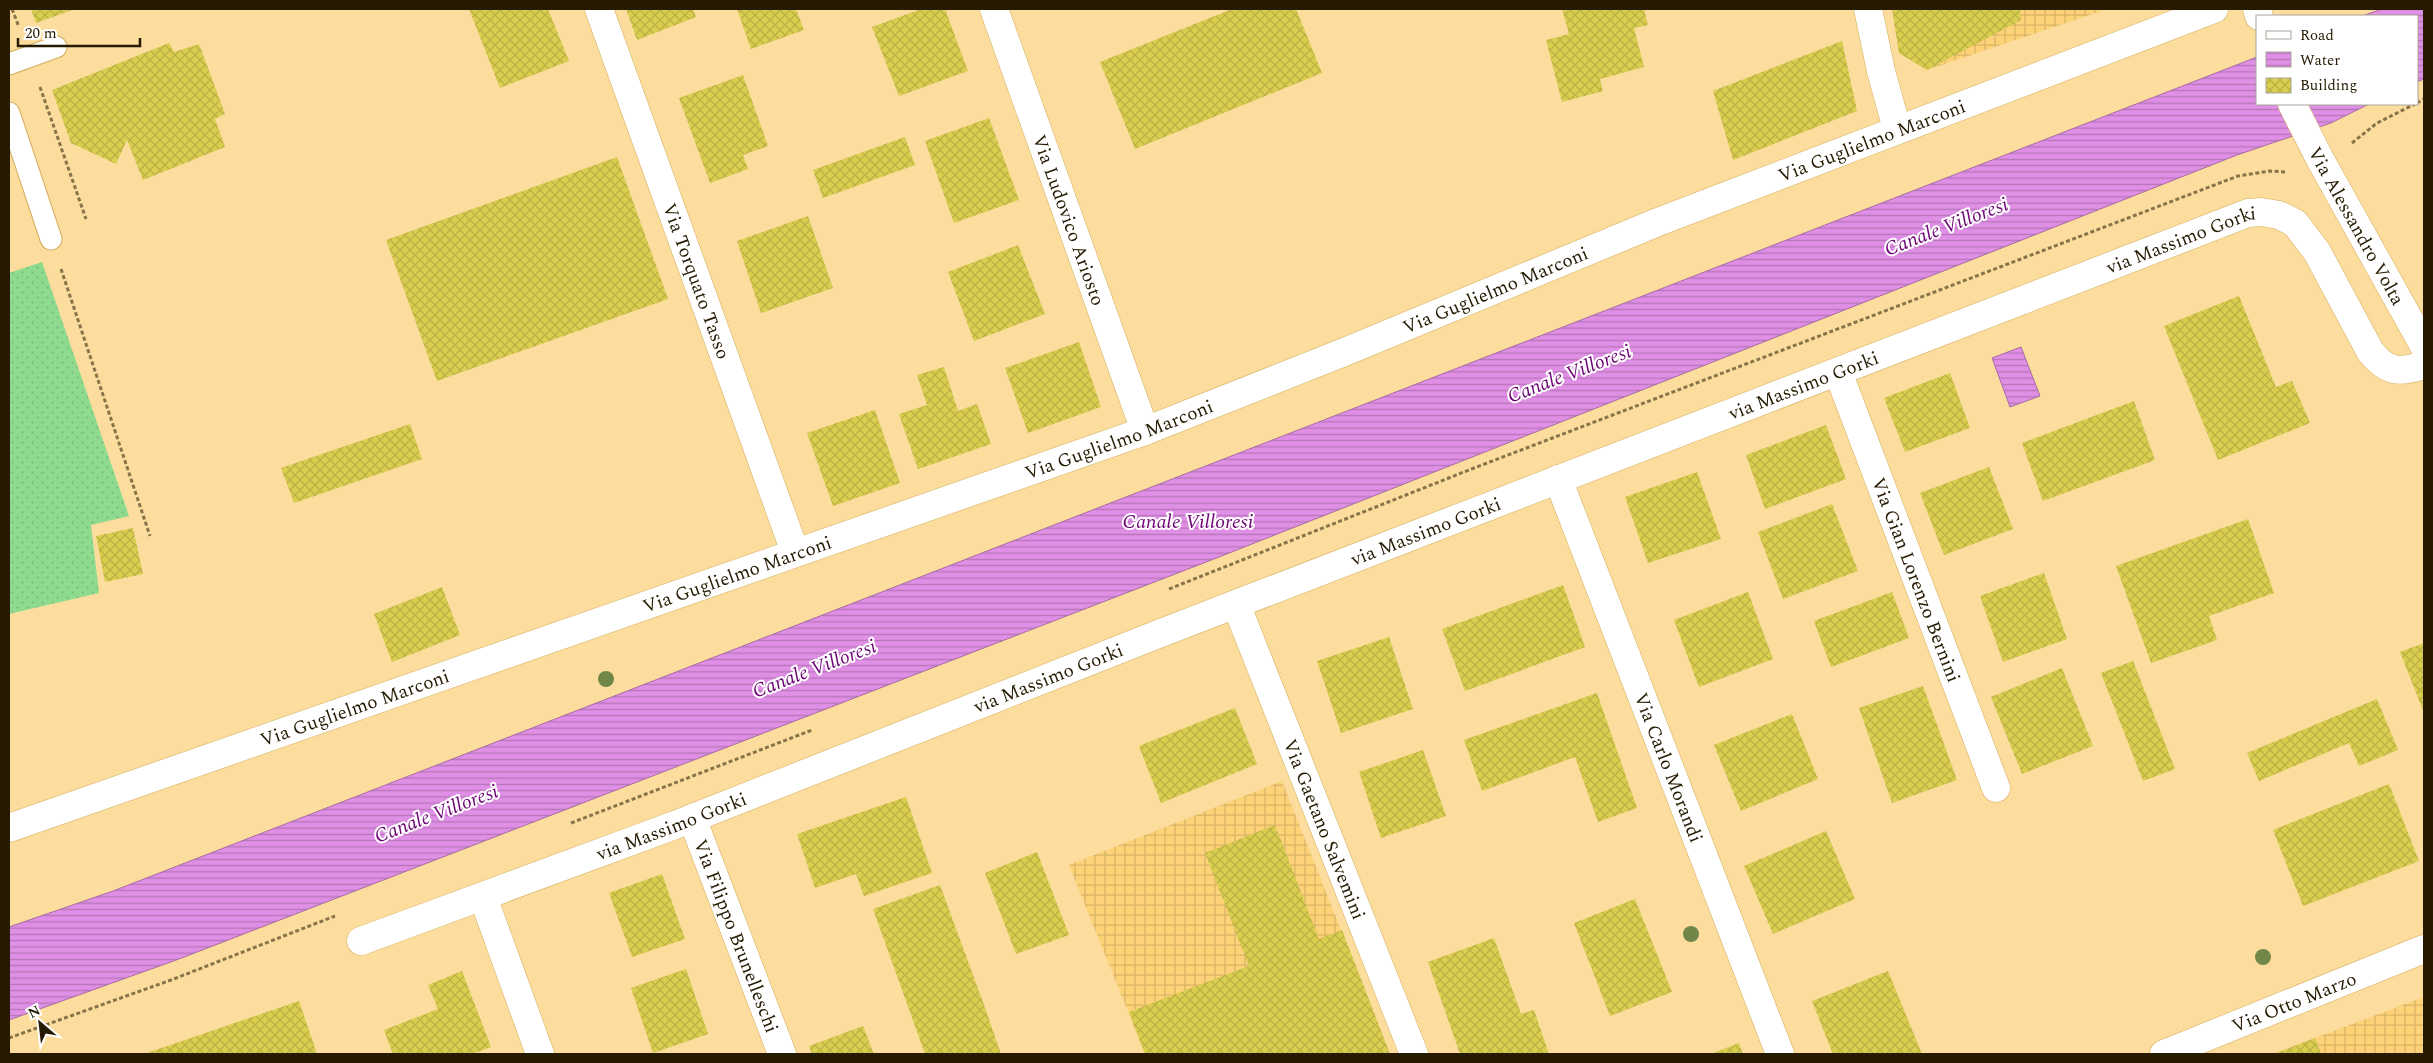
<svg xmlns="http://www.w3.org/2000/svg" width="2433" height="1063" viewBox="0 0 2433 1063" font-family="Spectral,serif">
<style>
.industrial{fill:url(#industrial-grid)}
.grass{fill:url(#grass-dots)}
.water{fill:url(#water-rules);stroke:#a86ca1}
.building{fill:url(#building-cross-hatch)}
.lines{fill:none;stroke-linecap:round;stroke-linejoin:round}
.service-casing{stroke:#d3ad5c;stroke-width:23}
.minor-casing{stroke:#d3ad5c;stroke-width:29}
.tertiary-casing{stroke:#d3ad5c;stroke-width:29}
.path{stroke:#887449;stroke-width:3;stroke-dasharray:4 2.5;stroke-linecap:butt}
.service{stroke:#fff;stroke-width:21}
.minor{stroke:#fff;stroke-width:28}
.tertiary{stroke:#fff;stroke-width:28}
.tree{fill:#71874a}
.labels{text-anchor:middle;stroke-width:4;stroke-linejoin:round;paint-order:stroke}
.street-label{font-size:19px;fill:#261b02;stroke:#fff}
.water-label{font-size:20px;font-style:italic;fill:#6d0576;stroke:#fff}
</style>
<defs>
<pattern id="industrial-grid" width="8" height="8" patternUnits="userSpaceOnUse" patternTransform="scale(1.25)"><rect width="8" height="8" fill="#fdd278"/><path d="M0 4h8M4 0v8" fill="none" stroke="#d9b466"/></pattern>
<pattern id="grass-dots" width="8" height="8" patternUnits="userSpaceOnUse" patternTransform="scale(1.25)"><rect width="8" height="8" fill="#8edb8f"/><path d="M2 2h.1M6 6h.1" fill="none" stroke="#7abb7a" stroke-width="1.8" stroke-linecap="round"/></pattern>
<pattern id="water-rules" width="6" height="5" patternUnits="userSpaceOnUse" patternTransform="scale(1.25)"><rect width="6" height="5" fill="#df8fe5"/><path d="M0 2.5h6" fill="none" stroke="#b574b7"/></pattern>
<pattern id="building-cross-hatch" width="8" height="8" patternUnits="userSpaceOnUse" patternTransform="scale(1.25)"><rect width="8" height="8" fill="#d9ce4f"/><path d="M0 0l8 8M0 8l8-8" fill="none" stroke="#bab043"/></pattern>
</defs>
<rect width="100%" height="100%" fill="#fcdd9d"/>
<!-- industrial -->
<g class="industrial">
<polygon points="1892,9 2107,9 1927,70 1899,53"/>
<polygon points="1282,781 1390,1054 1145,1054 1069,865"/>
<polygon points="2424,997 2424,1054 2273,1054 2315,1038"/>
</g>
<!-- grass -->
<polygon class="grass" points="42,262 129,516 91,525 99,593 9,614 9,273"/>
<!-- water -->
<g class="water">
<polygon points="2382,9 2424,9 2424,79 2417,82 2417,16 2362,16"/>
<polygon points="2257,57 2257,104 2369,104 2331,123 2237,155 1214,559 179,959 9,1020 9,927 113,891"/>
<polygon points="2021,347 2040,396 2010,407 1992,358"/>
</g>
<!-- building -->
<g class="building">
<polygon points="31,9 75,9 36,23"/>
<polygon points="469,9 548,9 569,61 500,88"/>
<polygon points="626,9 693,9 696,17 637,40"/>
<polygon points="737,9 796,9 804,30 751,49"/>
<polygon points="921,9 945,9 968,71 899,96 872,27"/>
<polygon points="1232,9 1296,9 1322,73 1135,149 1100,62"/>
<polygon points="1562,9 1644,9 1648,25 1634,28 1644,67 1600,79 1603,91 1562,102 1546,40 1569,34"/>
<polygon points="1892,9 2020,9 2021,20 1927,70 1899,53"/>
<polygon points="1842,41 1857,111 1733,160 1713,91"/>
<polygon points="169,43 174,52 199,44 225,114 215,119 225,147 143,180 127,140 116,164 71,143 52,90"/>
<polygon points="743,75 768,146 743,155 748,169 710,183 679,98"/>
<polygon points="989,118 1019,200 954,223 925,141"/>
<polygon points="905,137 915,165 823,198 813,170"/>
<polygon points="617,157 668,299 437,381 386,240"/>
<polygon points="808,216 833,288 761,313 737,241"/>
<polygon points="1018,245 1045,314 974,341 948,272"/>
<polygon points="2239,296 2276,387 2292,381 2310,423 2218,460 2164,326"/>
<polygon points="1079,342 1101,407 1028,433 1005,368"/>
<polygon points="944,367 958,411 977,404 991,444 918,469 899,414 927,405 917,375"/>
<polygon points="1950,373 1970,428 1905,452 1884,398"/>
<polygon points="2134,401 2155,460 2043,501 2022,443"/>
<polygon points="875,410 900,483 833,506 807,433"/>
<polygon points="410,424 422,459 294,503 281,468"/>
<polygon points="1826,425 1846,479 1765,509 1746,455"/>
<polygon points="1989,467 2013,529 1944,555 1920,493"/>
<polygon points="1697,472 1721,539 1648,563 1625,497"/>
<polygon points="1832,504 1858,571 1783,599 1758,532"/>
<polygon points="2248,519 2274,593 2209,616 2217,640 2151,663 2116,566"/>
<polygon points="133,528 143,574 105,582 96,536"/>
<polygon points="2044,573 2067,639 2003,662 1980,596"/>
<polygon points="1563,585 1585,647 1465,691 1442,629"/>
<polygon points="442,587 460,635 392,662 374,614"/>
<polygon points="1748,592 1773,659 1699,687 1674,620"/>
<polygon points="1892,592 1909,638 1831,667 1814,621"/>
<polygon points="1389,637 1413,709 1341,733 1317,661"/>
<polygon points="2424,643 2424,713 2400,652"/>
<polygon points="2133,661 2175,769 2143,781 2101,673"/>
<polygon points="2062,668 2093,746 2022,774 1991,697"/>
<polygon points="1923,686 1957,780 1892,803 1859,708"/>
<polygon points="1597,693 1637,808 1598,822 1575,757 1482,791 1464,740"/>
<polygon points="2377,699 2398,750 2359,766 2349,743 2259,781 2247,753"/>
<polygon points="1235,708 1257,764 1161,803 1139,746"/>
<polygon points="1792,714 1818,779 1741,811 1714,745"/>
<polygon points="1423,750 1446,816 1381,838 1359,772"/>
<polygon points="2389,784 2419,861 2303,906 2273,830"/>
<polygon points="906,797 932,873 864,896 856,874 815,888 797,834"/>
<polygon points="1275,825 1319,939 1342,930 1390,1054 1145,1054 1129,1012 1249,966 1205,853"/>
<polygon points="1826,831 1855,899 1773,934 1744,866"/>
<polygon points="1037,852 1069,935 1016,954 985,873"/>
<polygon points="662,874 685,939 632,957 609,893"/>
<polygon points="940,885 984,1005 1001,1054 925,1054 873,909"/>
<polygon points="1635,899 1672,992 1610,1016 1574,923"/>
<polygon points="1494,938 1521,1014 1534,1010 1549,1054 1460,1054 1428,962"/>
<polygon points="686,969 708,1034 653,1053 631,988"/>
<polygon points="462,971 491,1047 472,1054 393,1054 384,1030 438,1009 428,985"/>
<polygon points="1888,971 1922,1054 1833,1054 1812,1001"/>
<polygon points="299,1001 317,1054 144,1054"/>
<polygon points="863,1026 874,1054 812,1054 809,1046"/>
<polygon points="2315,1038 2321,1054 2274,1054"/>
<polygon points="1739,1043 1743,1054 1711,1054"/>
</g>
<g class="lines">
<defs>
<g id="service">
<polyline points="9,64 56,47"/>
<polyline points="9,113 51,239"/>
</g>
<g id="minor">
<path id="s1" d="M599,9L795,552"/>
<path id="s2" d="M994,9L1145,431"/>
<polyline points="1868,9 1881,71 1897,129"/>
<polyline points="2257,9 2259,16"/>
<path id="s3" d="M2292,104L2321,161L2424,346"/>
<path id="s4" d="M1838,372L1996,788"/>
<path id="s5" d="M1558,479L1780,1054"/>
<path id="s6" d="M1236,604L1414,1054"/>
<path id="s7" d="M692,818L782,1054"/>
<polyline points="483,897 540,1054"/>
<path id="s8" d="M361,941L675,825L1161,633L2248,213L2261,212L2279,215L2295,223L2317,252L2370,351C2387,373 2400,373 2424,365"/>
<path id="s9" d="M2164,1054L2424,949"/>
</g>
<g id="tertiary">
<path id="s10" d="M9,828L1145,431L1342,353L1658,222L2214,9"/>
</g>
</defs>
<!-- service casing -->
<use href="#service" class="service-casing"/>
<!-- minor casing -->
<use href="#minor" class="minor-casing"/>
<!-- tertiary casing -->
<use href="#tertiary" class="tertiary-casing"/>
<!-- path -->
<g class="path">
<polyline points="12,9 19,27"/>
<polyline points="40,87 86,219"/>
<polyline points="2417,103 2424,99"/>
<polyline points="2352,143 2377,123 2415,104"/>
<polyline points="61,269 150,536"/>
<polyline points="1169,589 1474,468 2238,176 2270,171 2286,172"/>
<polyline points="571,823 812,730"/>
<polyline points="9,1038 171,980 335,916"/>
</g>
<!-- service -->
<use href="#service" class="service"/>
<!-- minor -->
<use href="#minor" class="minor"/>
<!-- tertiary -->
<use href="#tertiary" class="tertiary"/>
</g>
<!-- trees -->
<g class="tree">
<circle cx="606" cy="679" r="8"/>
<circle cx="1691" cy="934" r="8"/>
<circle cx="2263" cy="957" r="8"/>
</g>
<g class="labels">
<!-- street labels -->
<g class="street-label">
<text dy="7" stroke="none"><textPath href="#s10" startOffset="1986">Via Guglielmo Marconi</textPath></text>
<text dy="7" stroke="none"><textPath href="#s2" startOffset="224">Via Ludovico Ariosto</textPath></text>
<text dy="7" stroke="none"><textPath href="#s3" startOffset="138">Via Alessandro Volta</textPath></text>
<text dy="7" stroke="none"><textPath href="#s8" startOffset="1951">via Massimo Gorki</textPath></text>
<text dy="7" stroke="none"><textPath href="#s1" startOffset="289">Via Torquato Tasso</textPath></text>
<text dy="7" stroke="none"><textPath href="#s10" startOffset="1581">Via Guglielmo Marconi</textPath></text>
<text dy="7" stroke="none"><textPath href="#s8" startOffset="1546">via Massimo Gorki</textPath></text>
<text dy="7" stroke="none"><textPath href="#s10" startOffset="1176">Via Guglielmo Marconi</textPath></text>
<text dy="7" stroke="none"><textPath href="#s8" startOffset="1141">via Massimo Gorki</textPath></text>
<text dy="7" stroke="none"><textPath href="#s10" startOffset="771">Via Guglielmo Marconi</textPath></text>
<text dy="7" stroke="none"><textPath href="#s4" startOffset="222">Via Gian Lorenzo Bernini</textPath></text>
<text dy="7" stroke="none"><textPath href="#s8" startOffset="736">via Massimo Gorki</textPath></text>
<text dy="7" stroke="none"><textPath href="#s10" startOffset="366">Via Guglielmo Marconi</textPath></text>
<text dy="7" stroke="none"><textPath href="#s5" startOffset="309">Via Carlo Morandi</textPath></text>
<text dy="7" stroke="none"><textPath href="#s8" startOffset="331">via Massimo Gorki</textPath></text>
<text dy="7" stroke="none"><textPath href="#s6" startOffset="242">Via Gaetano Salvemini</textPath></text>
<text dy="7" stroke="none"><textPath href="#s7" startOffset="126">Via Filippo Brunelleschi</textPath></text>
<text dy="7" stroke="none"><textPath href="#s9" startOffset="140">Via Otto Marzo</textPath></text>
</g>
<!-- water labels -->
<g class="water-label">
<text transform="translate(1946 226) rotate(-21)" y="7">Canale Villoresi</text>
<text transform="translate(1569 373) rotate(-21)" y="7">Canale Villoresi</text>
<text x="1188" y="528">Canale Villoresi</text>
<text transform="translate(814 668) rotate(-21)" y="7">Canale Villoresi</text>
<text transform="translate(436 813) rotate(-21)" y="7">Canale Villoresi</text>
</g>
</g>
<!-- border -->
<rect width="2433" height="1063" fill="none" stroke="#261b02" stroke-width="20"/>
<!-- legend -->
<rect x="2256" y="15" width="162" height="90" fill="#ffffff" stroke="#a8a49a"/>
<rect x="2266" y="31" width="25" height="8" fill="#ffffff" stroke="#a8a49a"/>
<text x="2300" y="40" font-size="15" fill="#261b02">Road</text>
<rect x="2266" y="52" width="25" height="15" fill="url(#water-rules)" stroke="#a8a49a"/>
<text x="2300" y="65" font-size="15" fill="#261b02">Water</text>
<rect x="2266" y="78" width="25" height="15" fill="url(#building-cross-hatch)" stroke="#a8a49a"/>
<text x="2300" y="90" font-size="15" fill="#261b02">Building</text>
<!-- north arrow -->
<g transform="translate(40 1023) rotate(332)" stroke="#ffffff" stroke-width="4" paint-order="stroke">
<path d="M0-4L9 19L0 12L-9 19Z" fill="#261b02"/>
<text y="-8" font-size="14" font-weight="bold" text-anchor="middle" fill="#261b02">N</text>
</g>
<!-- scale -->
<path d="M18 38v8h122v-8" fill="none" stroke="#261b02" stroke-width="2.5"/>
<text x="25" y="38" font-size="15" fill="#261b02" stroke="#ffffff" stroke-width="4" paint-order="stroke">20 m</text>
</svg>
